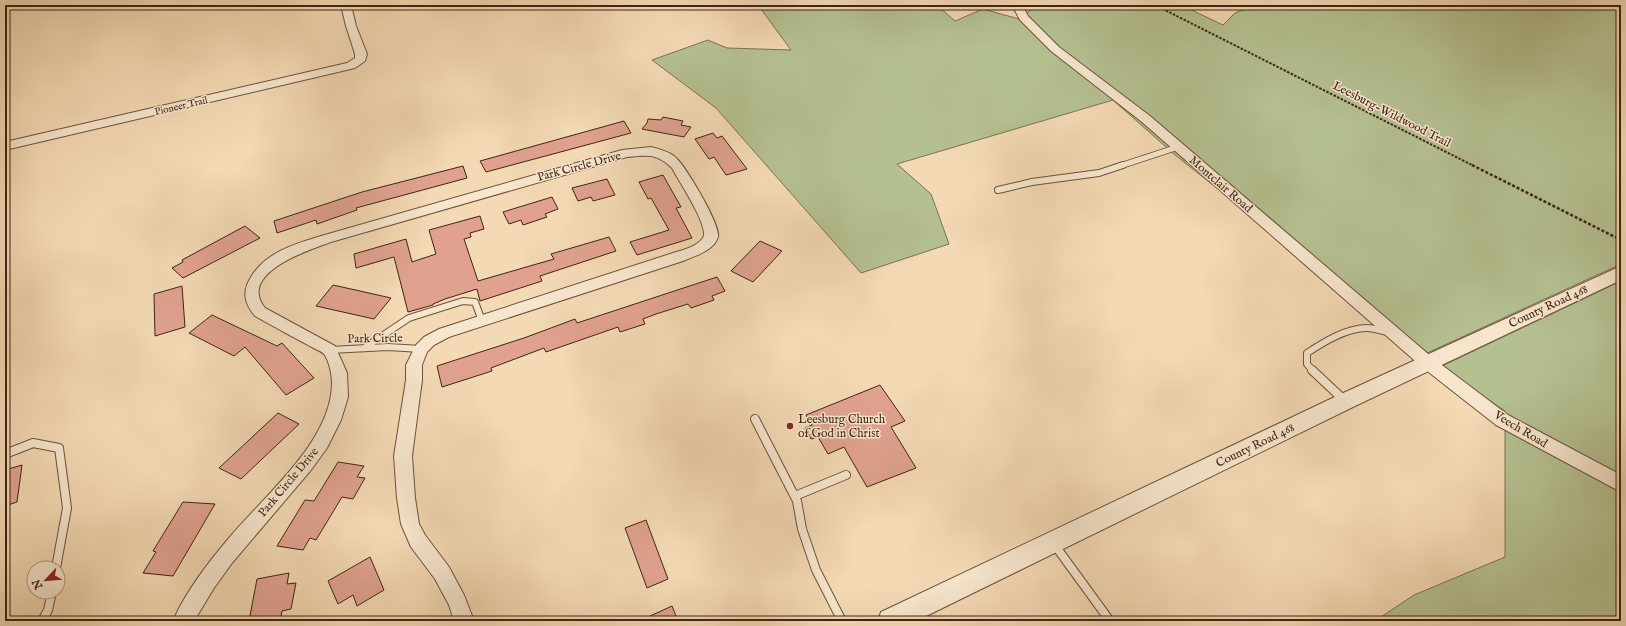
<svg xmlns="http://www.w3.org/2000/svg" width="1626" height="626" viewBox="0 0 1626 626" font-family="'IM FELL English',serif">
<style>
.green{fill:#b5c091;stroke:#7a7252}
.building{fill:#e0a28f;stroke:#402412}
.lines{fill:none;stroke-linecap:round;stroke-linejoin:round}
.service-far2-casing{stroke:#6d513a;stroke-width:7}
.service-far1-casing{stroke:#6d513a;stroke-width:8}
.service-casing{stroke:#6d513a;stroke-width:10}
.minor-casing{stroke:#6d513a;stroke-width:2}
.tertiary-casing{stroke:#6d513a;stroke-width:2}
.path-far1{stroke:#402412;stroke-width:2;stroke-dasharray:2.5 1.5;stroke-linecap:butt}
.path{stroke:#402412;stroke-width:2.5;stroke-dasharray:3 2;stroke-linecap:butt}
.service-far2{stroke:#f7e6ce;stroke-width:5.5}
.service-far1{stroke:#f7e6ce;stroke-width:6}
.service{stroke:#f7e6ce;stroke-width:8}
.minor{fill:#f7e6ce;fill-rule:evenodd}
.tertiary{fill:#f7e6ce;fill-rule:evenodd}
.poi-dot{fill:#8f2418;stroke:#f7e6ce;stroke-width:1.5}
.labels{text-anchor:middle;stroke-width:3;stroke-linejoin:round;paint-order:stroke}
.far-street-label{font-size:10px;fill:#402412;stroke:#f7e6ce}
.street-label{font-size:12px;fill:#402412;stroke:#f7e6ce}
.poi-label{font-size:12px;fill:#402412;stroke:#f7e6ce;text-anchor:start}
</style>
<rect width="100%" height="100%" fill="#f3d9b4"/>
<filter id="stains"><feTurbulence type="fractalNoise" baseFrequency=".005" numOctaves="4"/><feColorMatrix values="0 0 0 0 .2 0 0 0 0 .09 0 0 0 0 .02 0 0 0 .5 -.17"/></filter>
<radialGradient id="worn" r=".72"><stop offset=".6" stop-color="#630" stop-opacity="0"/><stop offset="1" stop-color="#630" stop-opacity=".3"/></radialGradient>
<!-- green -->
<g class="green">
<polygon points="758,5 937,5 955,21 983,9 1019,19 1037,5 1181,5 1223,25 1235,13 1257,5 1621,5 1621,264 1425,354 1174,154 1113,100 897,164 931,194 949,244 861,273 716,108 652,60 708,40 727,48 791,50"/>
<polygon points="1621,281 1621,621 1375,621 1414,595 1505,557 1505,411 1440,367"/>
</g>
<!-- building -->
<g class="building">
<polygon points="663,117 683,121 681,125 691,127 684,137 642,129 647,123 648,119 661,120"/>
<polygon points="624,121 631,133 486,172 480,161"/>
<polygon points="713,133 717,138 722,136 747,169 726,175 714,157 709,159 695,139"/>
<polygon points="463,166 467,178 356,208 357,210 317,224 316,220 277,233 274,221 362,192"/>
<polygon points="663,175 681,207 676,208 692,238 637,255 630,242 669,230 651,198 648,199 639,182"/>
<polygon points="607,179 615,195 593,201 591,197 578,201 572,188"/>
<polygon points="552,197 558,209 545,214 547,217 523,225 521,220 509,224 503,212"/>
<polygon points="480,216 484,229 470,233 471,237 464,239 478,281 554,259 551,254 609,237 616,251 540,276 542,281 480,301 477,289 445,299 433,304 433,305 408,312 394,257 356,268 354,254 406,239 412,262 436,254 429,230"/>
<polygon points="245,226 260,238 183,278 172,268 183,262 182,260"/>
<polygon points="760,241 782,251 753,282 731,271"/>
<polygon points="717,277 725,291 712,296 714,300 691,308 688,304 656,314 643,319 645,324 620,332 618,327 546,352 544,348 491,368 492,371 442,387 437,366 524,338 575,319 577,323"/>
<polygon points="333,285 360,291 391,298 374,319 316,306"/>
<polygon points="182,286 185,327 155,336 154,294"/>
<polygon points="212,315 277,346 282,343 314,378 286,395 245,347 234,356 189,333"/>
<polygon points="880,385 905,421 891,427 916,468 867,487 844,447 828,454 818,437 811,439 805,428 812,425 806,415"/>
<polygon points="278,413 299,424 241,479 219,468"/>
<polygon points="338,462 364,466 357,477 365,478 353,499 342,497 316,540 310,538 303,550 277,546 305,500 314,501"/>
<polygon points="22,465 17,502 5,506 5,470"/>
<polygon points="183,502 215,504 173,576 143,573 156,552 153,551"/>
<polygon points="646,520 668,579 647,588 625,528"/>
<polygon points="370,557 384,590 357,606 353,595 338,604 328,581"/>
<polygon points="289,573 287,584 296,583 291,609 282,611 280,621 249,621 257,579"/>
<polygon points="672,606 678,621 639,621"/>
</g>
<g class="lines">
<defs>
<polyline id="service-far2" points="1120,166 1178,147"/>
<g id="service-far1">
<polyline points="998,190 1032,182 1099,173 1123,165"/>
<polyline points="364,348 409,318 463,301 475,302 482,321"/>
<polyline points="330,350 388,347 421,349"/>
<path d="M1313,371L1307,364V353C1324,342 1346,328 1367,328C1374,328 1381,331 1388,332"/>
</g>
<g id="service">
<polyline points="1312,370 1345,401"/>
<polyline points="755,419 797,501 802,529 816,570 842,621"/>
<polyline points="5,454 33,443 59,448 67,508 56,568"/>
<polyline points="795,496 846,475"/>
<polyline points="1054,544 1110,621"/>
<polyline points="42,621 48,610 52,592"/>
</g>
<g id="minor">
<polygon points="341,5 351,5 356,26 367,54 365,61 355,68 5,150 5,142 347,63 355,58 355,54 346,26"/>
<polygon points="1012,5 1022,5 1028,16 1059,47 1150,116 1434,359 1508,415 1621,475 1621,492 1496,425 1422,367 1142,122 1051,51 1020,20"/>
<path d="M651,147C659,149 667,151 674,156C684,163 721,225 718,237C714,251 694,256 683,261L449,337L434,345L427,352L422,365V380L412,456L415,498L419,524L425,535L449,567L464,595L474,621H454L449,605L435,579L411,547L401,524L397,498L394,456L406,380V365L416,345L424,337L439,329L673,253C683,250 696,247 703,238C710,227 678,180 672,168C657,153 647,155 627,157L331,242C309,250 237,273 265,308L335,346L347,373L348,397L341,420L327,448L311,470L232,563L214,588L194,621H173C186,591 208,563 229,538C264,496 332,441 332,383C332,375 329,360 324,354C320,350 312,348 308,345C290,335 272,326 255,316C244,303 242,291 251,277C266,252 295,244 321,236L622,150Z"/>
</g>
<polygon id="tertiary" points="1621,266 1621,280 1355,406 916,621 878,621 881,612 1341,394"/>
</defs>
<!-- service-far2 casing -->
<use href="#service-far2" class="service-far2-casing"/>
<!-- service-far1 casing -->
<use href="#service-far1" class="service-far1-casing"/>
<!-- service casing -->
<use href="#service" class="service-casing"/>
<!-- minor casing -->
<use href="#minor" class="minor-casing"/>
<!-- tertiary casing -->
<use href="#tertiary" class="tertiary-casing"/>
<!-- path-far1 -->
<polyline class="path-far1" points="1155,5 1474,166"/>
<!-- path -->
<polyline class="path" points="1472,165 1621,240"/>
<!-- service-far2 -->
<use href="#service-far2" class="service-far2"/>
<!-- service-far1 -->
<use href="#service-far1" class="service-far1"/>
<!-- service -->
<use href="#service" class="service"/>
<!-- minor -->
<use href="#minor" class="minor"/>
<!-- tertiary -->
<use href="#tertiary" class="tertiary"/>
</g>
<!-- markers -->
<circle class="poi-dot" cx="790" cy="426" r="4"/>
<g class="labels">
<!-- far-street labels -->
<g class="far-street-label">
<text transform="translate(181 105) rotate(-13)" y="4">Pioneer Trail</text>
</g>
<!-- street labels -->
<g class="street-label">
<text transform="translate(1392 114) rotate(27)" y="4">Leesburg-Wildwood Trail</text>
<text transform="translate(579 166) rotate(-15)" y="4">Park Circle Drive</text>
<text transform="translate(1221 184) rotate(41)" y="4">Montclair Road</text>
<text transform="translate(1548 306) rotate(-25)" y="4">County Road 468</text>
<text transform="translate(375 338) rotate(-1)" y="4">Park Circle</text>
<text transform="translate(1521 429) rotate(31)" y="4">Veech Road</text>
<text transform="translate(1255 445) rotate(-26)" y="4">County Road 468</text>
<text transform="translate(288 482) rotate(-50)" y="4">Park Circle Drive</text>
</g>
<!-- poi labels -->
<g class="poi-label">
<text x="798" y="423">Leesburg Church<tspan x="798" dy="14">of God in Christ</tspan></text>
</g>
</g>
<!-- margin -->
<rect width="1626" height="626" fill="none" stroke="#f3d9b4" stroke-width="20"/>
<rect x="6" y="6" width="1614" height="614" fill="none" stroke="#402412" stroke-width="2"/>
<rect x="10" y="10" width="1606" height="606" fill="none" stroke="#402412"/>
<!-- north arrow -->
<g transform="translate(46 580) rotate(244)"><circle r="19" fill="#f7e6ce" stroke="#ae9883"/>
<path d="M0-3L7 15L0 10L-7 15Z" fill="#8f2418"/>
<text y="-6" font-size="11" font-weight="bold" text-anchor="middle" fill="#402412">N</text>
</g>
<rect width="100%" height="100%" filter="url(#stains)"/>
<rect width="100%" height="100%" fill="url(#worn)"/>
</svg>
